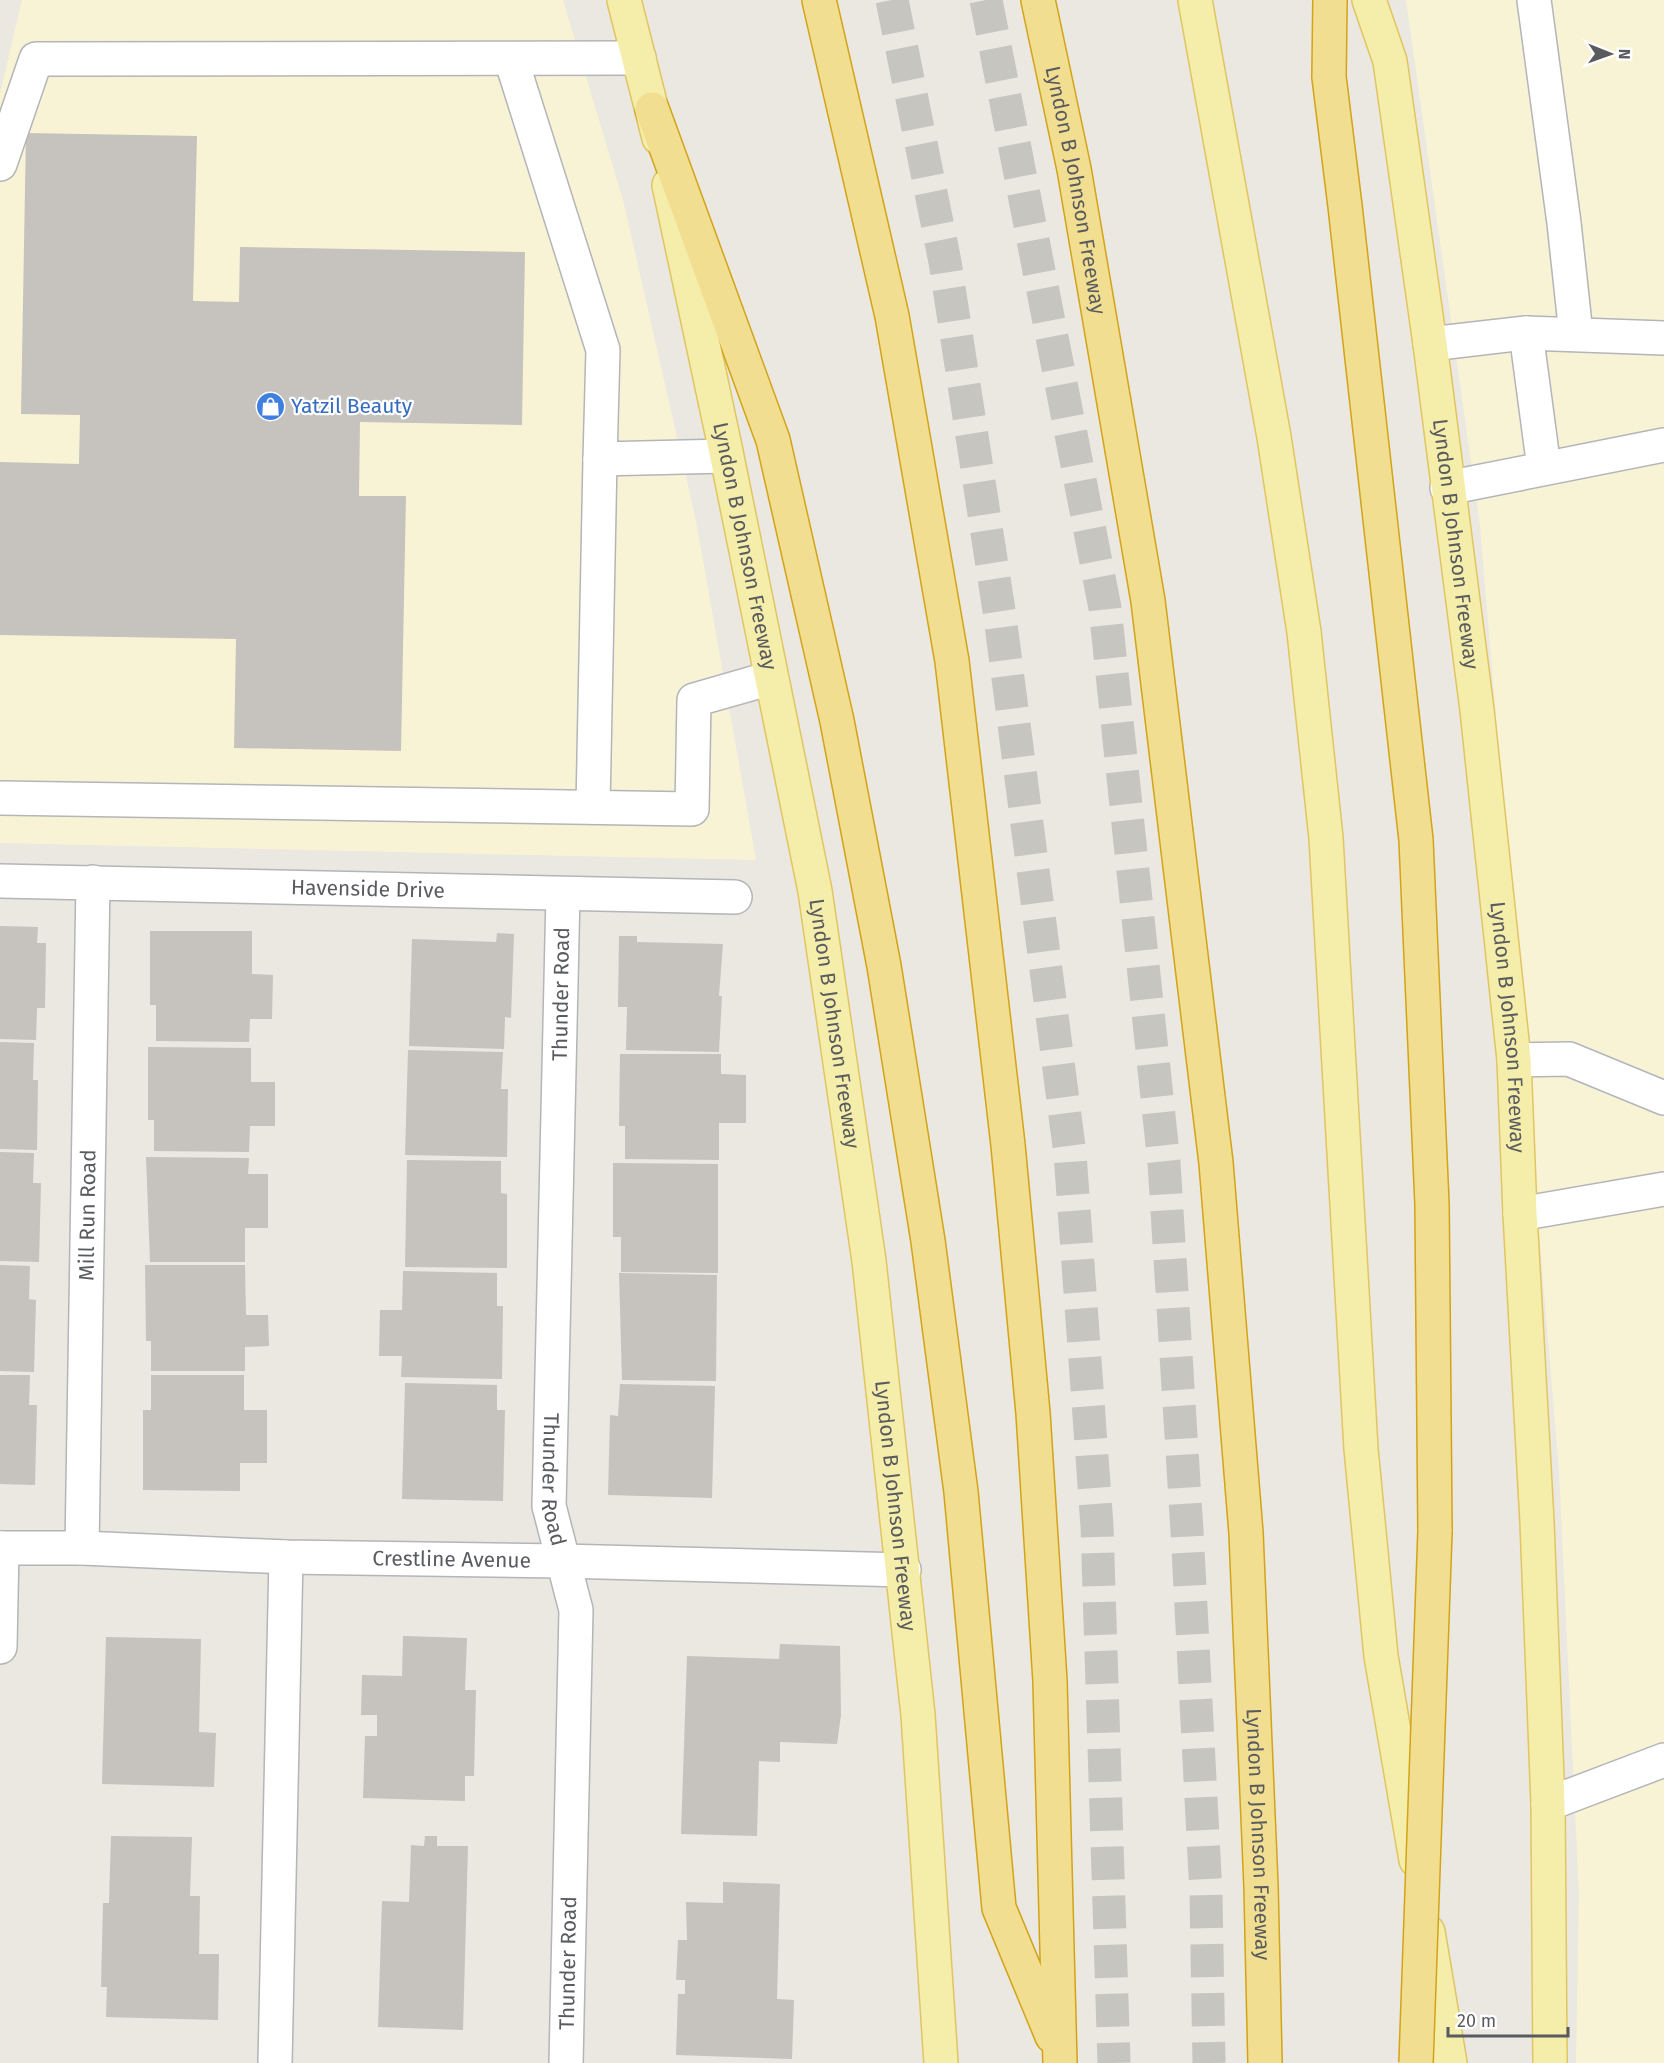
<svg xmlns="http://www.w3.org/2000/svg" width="1664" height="2063" viewBox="0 0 1664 2063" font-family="'Fira Sans',sans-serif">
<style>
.commercial{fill:#f9f3d6}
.building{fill:#c6c2bd}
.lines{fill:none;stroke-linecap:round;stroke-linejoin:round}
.highway-tunnel{stroke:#c6c5c0;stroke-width:33;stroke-dasharray:33 16;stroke-linecap:butt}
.minor-casing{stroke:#b3b5b9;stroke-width:36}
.major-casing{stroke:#e1c562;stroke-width:36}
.highway-casing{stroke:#d3a318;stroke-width:36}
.minor{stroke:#fff;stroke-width:33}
.major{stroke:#f5edaa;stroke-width:33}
.highway{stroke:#f1de91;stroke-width:33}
.highway-bridge-casing{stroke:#d3a318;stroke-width:36;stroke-linecap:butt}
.highway-bridge{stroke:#f1de91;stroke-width:33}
.labels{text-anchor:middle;stroke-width:4.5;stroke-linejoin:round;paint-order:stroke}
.street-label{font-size:21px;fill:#595b5f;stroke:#fff}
.shop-label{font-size:21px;fill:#366cbe;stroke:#fff;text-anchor:start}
</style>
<rect width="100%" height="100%" fill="#eae8e0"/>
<!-- commercial -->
<g class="commercial">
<polygon points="22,0 563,0 623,200 696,521 756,860 0,843 0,94"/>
<polygon points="1406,0 1664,0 1664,2063 1576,2063 1579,1895 1559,1471 1480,526"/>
</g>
<!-- building -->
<g class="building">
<polygon points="26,133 197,136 193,301 239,302 240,247 525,252 522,425 360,422 359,496 406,496 401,751 234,748 236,639 0,635 0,462 79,464 80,415 21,414"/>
<polygon points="0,926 38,927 37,943 46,943 45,1008 37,1008 36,1040 0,1039"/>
<polygon points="150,931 252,931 252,974 273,975 272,1019 250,1019 249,1042 156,1041 156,1005 150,1005"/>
<polygon points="497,933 514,934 511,1018 505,1017 504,1049 409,1046 412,939 496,942"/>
<polygon points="619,936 637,936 637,942 723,944 719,996 722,996 719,1052 626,1050 627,1007 618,1007"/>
<polygon points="0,1042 34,1043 33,1080 38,1080 37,1150 0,1149"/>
<polygon points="148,1047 251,1048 251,1082 275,1082 275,1126 250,1126 249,1152 154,1151 154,1120 148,1120"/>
<polygon points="408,1050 503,1052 501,1089 508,1089 507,1157 405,1155"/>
<polygon points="620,1054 721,1054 721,1074 746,1075 746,1123 719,1123 719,1160 625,1159 625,1126 619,1126"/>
<polygon points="0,1152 34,1153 33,1183 41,1183 39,1262 0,1261"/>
<polygon points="146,1157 249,1158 248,1174 268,1174 268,1228 245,1228 245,1262 150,1262"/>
<polygon points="407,1160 501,1161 501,1193 507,1194 507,1268 405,1267"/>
<polygon points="613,1163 718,1164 718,1273 621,1272 621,1237 613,1237"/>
<polygon points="0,1265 30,1266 29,1299 36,1300 34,1372 0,1371"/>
<polygon points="145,1265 245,1265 246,1315 268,1315 269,1346 245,1347 245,1371 151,1371 151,1341 146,1341"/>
<polygon points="403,1271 497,1273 497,1306 503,1306 502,1379 401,1377 402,1356 379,1356 380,1310 402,1310"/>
<polygon points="619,1273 717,1275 716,1381 622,1380"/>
<polygon points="0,1375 30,1375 29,1405 37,1405 35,1485 0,1484"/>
<polygon points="151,1375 244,1375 244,1410 267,1410 267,1463 240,1463 240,1491 143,1490 143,1410 151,1410"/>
<polygon points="405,1383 497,1385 497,1410 505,1410 503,1501 402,1499"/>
<polygon points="620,1384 715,1386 712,1498 608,1495 610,1415 618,1416"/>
<polygon points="403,1636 467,1638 465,1690 476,1690 474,1776 465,1776 465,1801 363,1798 365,1736 377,1736 377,1715 361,1715 362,1675 402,1676"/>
<polygon points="106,1637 201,1639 199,1732 216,1733 214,1787 102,1784"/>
<polygon points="780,1644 840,1646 841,1715 837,1744 780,1742 780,1762 759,1761 757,1836 681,1834 687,1656 779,1659"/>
<polygon points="111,1836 192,1837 190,1896 200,1896 199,1954 219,1954 218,2020 106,2017 107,1987 101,1987 103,1903 109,1903"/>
<polygon points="425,1836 437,1836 437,1846 468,1846 463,2030 378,2027 382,1901 409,1902 411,1845 424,1846"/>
<polygon points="723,1882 780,1884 777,1999 794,2000 792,2059 676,2055 678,1994 685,1994 685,1980 676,1980 678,1940 687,1940 686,1902 723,1903"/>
</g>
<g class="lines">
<!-- highway-tunnel -->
<g class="highway-tunnel">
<polyline points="892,0 945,262 1000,617 1070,1154 1097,1526 1114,2063"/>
<polyline points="986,0 1105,608 1164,1163 1187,1531 1206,1894 1209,2063"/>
</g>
<defs>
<g id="minor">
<polyline points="1534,0 1564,223 1576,334"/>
<polyline points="511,59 603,350 600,459 726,456"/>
<polyline points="0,164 36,59 639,58"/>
<polyline points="1526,333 1544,468"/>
<polyline points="1430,344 1526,333 1664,338"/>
<polyline points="1447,488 1664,445"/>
<polyline points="0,798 692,809 694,700 771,678"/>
<polyline points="593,807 600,459"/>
<path id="s1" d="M0,881L735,897"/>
<path id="s2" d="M563,894L549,1506L576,1610L566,2063"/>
<polyline points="1514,1060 1569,1059 1664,1098"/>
<polyline points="1520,1214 1664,1189"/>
<path id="s3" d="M0,1548H82L286,1557L562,1561L904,1570"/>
<path id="s4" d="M82,1548L93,882"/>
<polyline points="0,1647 2,1548"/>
<polyline points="1548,1804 1664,1760"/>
<polyline points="275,2063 286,1557"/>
</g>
<g id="major">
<polyline points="624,0 659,138"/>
<polyline points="1195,0 1274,437 1304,632 1326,838 1361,1449 1381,1656 1416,1860"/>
<path id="s5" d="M1369,0L1390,61L1430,344L1477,710L1514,1060L1520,1214L1537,1522L1548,1804L1550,2063"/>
<path id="s6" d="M669,185L725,447L815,891L869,1261L918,1715L941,2063"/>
<polyline points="1428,1932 1450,2063"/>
</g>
<g id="highway">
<polyline points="819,0 892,316 952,661 1008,1145 1033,1413 1050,1681 1060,2063"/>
<path id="s7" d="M1038,0L1074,169L1148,601L1216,1163L1246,1533L1261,1886L1265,2063"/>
<polyline points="1330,0 1329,77 1345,206 1416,840 1432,1204 1435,1531"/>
<polyline points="652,109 773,440 837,721 884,966 928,1241 961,1492 999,1908 1052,2036"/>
</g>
</defs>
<!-- minor casing -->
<use href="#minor" class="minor-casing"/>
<!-- major casing -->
<use href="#major" class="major-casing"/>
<!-- highway casing -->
<use href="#highway" class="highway-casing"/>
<!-- minor -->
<use href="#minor" class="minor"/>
<!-- major -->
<use href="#major" class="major"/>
<!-- highway -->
<use href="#highway" class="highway"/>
<defs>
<polyline id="highway-bridge" points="1416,2063 1435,1531"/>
</defs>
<!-- highway-bridge casing -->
<use href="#highway-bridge" class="highway-bridge-casing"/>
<!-- highway-bridge -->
<use href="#highway-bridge" class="highway-bridge"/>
</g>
<!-- icons -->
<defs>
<symbol id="shop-disc" viewBox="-11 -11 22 22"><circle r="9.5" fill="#3f7fe0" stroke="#fff"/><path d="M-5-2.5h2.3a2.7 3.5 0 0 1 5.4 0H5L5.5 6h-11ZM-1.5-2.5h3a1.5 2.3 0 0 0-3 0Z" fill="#fff"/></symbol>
</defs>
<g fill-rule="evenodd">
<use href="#shop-disc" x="254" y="390" width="33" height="33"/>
</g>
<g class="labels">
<!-- street labels -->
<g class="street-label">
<text dy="7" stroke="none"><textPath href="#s7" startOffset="194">Lyndon B Johnson Freeway</textPath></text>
<text dy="7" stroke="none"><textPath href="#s5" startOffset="552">Lyndon B Johnson Freeway</textPath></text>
<text dy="7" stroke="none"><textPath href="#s6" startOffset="369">Lyndon B Johnson Freeway</textPath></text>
<text dy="7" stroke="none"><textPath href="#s1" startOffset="368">Havenside Drive</textPath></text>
<text transform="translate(561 994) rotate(-89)" y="7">Thunder Road</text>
<text dy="7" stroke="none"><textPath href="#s6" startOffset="855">Lyndon B Johnson Freeway</textPath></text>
<text dy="7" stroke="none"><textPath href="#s5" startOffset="1038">Lyndon B Johnson Freeway</textPath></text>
<text dy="7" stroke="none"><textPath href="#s4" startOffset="333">Mill Run Road</textPath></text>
<text dy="7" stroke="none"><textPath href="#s2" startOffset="586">Thunder Road</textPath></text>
<text dy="7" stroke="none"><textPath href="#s6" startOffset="1341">Lyndon B Johnson Freeway</textPath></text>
<text dy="7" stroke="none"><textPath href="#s3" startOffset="452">Crestline Avenue</textPath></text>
<text dy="7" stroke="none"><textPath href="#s7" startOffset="1850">Lyndon B Johnson Freeway</textPath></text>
<text transform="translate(568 1963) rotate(-89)" y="7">Thunder Road</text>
</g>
<!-- shop labels -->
<g class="shop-label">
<text x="291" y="413">Yatzil Beauty</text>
</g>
</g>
<!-- north arrow -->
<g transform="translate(1610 54) rotate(91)" stroke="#ffffff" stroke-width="4.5" paint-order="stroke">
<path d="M0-4.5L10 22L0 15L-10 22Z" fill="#595b5f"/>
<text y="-9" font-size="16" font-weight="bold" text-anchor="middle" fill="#595b5f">N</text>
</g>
<!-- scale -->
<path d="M1448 2027v9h120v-9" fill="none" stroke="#595b5f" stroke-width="3"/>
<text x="1457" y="2027" font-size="18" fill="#595b5f" stroke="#ffffff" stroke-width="4.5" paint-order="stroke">20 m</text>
</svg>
